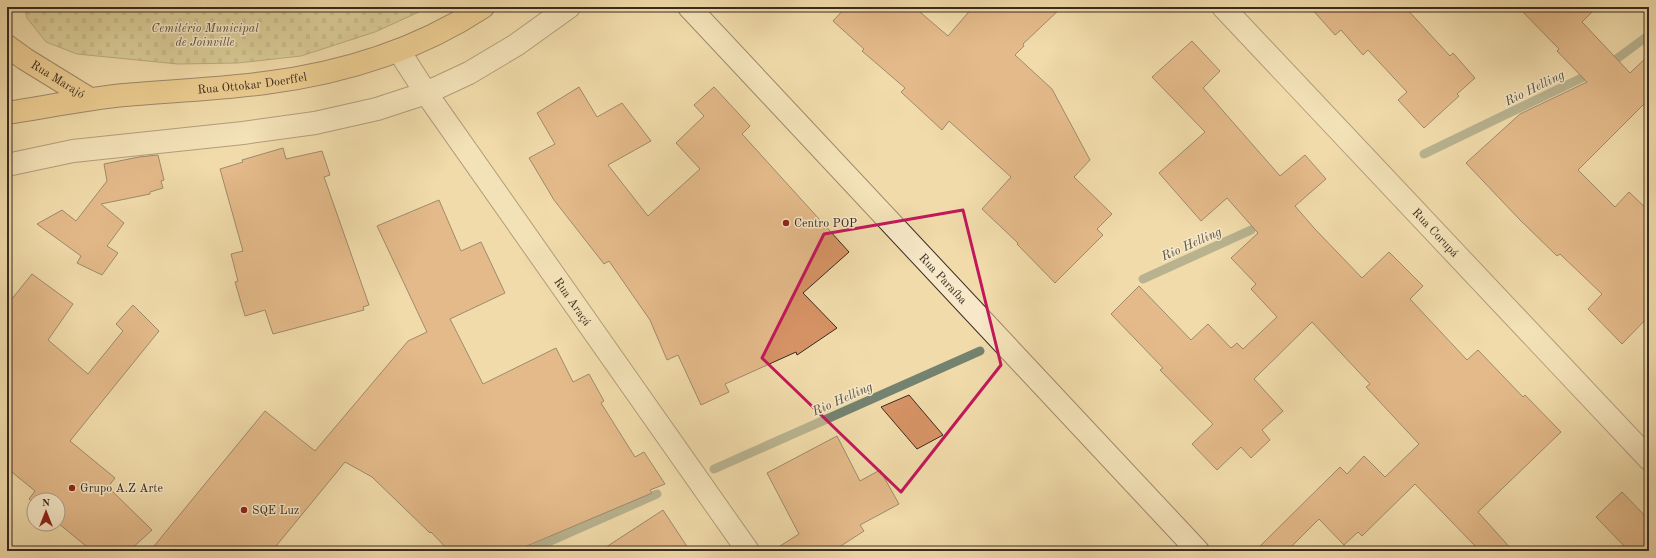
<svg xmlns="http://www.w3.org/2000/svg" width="1656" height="558" viewBox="0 0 1656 558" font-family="'Old Standard TT',serif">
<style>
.cemetery{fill:url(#cemetery-stones);stroke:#7c7453}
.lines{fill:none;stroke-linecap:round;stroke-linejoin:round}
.stream{stroke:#748270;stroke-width:9}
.building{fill:#d69365;stroke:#392a21}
.street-casing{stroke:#675643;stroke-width:24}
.secondary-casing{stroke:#392a21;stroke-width:24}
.primary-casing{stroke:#392a21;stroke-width:24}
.street{stroke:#f6e8c8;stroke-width:22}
.secondary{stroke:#f6e8c8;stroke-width:22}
.primary{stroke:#e8be75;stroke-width:22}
.marked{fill:none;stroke:#c2185b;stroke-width:3;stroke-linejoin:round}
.poi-dot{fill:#8f2418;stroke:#f6e8c8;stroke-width:1.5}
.labels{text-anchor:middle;stroke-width:3;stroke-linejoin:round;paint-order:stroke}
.park-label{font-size:12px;font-style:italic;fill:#5b4f3a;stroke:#f6e8c8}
.street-label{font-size:12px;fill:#392a21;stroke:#f6e8c8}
.poi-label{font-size:12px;fill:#392a21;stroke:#f6e8c8;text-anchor:start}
.water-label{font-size:13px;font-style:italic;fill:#524e42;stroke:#f6e8c8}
</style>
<defs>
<pattern id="cemetery-stones" width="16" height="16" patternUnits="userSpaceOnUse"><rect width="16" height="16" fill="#c0be85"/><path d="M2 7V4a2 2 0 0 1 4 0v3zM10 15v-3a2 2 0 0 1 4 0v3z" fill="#9d9b6c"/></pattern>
</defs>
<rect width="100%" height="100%" fill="#f1dbaa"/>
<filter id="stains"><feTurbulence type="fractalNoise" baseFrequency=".005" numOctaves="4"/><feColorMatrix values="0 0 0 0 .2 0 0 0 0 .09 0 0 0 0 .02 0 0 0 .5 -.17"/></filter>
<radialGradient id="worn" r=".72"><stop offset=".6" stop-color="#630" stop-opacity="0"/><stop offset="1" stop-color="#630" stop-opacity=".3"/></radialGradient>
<!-- cemetery -->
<polygon class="cemetery" points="24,7 430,7 375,32 301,56 238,63 178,64 77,54 46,42 27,18"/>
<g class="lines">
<!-- stream -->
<g class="stream">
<polyline points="1607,66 1649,35"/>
<polyline points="1424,154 1594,72"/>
<polyline points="1143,279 1251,230"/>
<polyline points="714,469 980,351"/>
<polyline points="528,551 657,494"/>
</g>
</g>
<!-- building -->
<g class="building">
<polygon points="846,7 914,7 948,36 973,7 1062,7 1023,44 1024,46 1015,55 1052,89 1090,160 1074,177 1112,214 1097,229 1103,235 1055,283 1017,244 1018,243 982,209 1011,177 949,121 942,130 901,92 905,88 862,51 864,49 833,21"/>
<polygon points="1310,7 1405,7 1450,56 1453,53 1475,78 1457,94 1459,96 1424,128 1398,100 1407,92 1368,50 1363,55 1341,30 1335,35"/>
<polygon points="1518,7 1597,7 1582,22 1630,73 1649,55 1649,99 1578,170 1615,207 1629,192 1649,211 1649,316 1622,344 1588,309 1602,294 1560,254 1557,256 1520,220 1466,163 1520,114 1587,82 1557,51 1559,49"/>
<polygon points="1192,41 1220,71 1203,88 1280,176 1305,155 1326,179 1295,206 1314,228 1362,278 1389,252 1423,286 1410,299 1467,360 1478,350 1523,397 1525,395 1561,432 1478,512 1513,551 1480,551 1415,484 1362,536 1358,532 1344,545 1319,519 1287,551 1255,551 1340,467 1347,474 1364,456 1385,477 1419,444 1366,387 1370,384 1312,322 1254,379 1283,411 1262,430 1270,440 1251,458 1241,447 1217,470 1192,444 1213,424 1160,370 1163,368 1111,314 1139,286 1191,340 1208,324 1231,348 1237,343 1243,349 1277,317 1251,289 1256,284 1231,258 1258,233 1227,198 1201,221 1159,173 1205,132 1152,77"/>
<polygon points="579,87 597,117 622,103 651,141 608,165 648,216 700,169 676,143 704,116 694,105 714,87 750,126 742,134 849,252 803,293 837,328 797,355 796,352 725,384 729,392 701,405 678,355 667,360 650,320 609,261 604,264 554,200 529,158 555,144 537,113"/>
<polygon points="283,148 286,159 322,151 330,175 324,177 369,305 363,307 364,310 273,334 265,310 245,316 235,282 238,281 231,254 243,251 220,169 243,162 242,160"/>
<polygon points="158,155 164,180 161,181 163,188 150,192 150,194 101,204 124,223 107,246 118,253 102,275 77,263 81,256 37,224 62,210 76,221 107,181 104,164 139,157"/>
<polygon points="439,200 461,251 481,242 505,293 450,319 483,384 556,348 573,382 589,374 604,401 601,403 635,457 644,452 665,484 650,490 652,493 515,551 449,551 431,532 430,533 372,477 345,462 272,551 150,551 265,411 315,451 408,341 427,332 377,226"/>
<polygon points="32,274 73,304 48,340 88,374 123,331 116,324 133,305 159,331 70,441 115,478 108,487 152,530 129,551 92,551 58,523 58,500 34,500 34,504 29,499 35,491 7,468 7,305"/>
<polygon points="909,395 943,435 917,449 881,407"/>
<polygon points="837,436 860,481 880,470 899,504 860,525 864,531 833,551 772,551 799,534 767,473"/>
<polygon points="1622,492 1649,520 1649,551 1629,551 1596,517"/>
<polygon points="663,510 690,551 600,551"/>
</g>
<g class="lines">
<defs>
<g id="street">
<path id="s1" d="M1223,7L1649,459"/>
<path id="s2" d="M399,51L426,93L748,551"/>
<polyline points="7,165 73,151 243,133 315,123 377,109 426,93 469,73 516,45 569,7"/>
</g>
<g id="secondary">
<path id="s3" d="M689,7L1198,551"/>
</g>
<g id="primary">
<path id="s4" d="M7,46L25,59L90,99"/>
<path id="s5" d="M7,113C46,107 84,99 124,95C171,91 218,89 265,83C343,73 418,50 483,7"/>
</g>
</defs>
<!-- street casing -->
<use href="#street" class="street-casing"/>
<!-- secondary casing -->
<use href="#secondary" class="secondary-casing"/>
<!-- primary casing -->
<use href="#primary" class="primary-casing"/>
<!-- street -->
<use href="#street" class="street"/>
<!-- secondary -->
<use href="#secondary" class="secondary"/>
<!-- primary -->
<use href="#primary" class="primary"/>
</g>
<!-- marked area -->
<path d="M0 0H1656V558H0ZM963,210L1001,365L901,492L762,358L824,234Z" fill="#f1dbaa" fill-opacity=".55" fill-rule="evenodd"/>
<path class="marked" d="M963,210L1001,365L901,492L762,358L824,234Z"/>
<!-- markers -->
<g class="poi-dot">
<circle cx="786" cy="223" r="4"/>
<circle cx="72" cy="488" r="4"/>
<circle cx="244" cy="510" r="4"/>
</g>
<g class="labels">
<!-- park labels -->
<g class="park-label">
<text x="205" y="32">Cemitério Municipal<tspan x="205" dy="14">de Joinville</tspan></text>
</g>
<!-- street labels -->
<g class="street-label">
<text dy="4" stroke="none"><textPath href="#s4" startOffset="61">Rua Marajó</textPath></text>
<text dy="4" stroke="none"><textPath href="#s5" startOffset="247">Rua Ottokar Doerffel</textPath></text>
<text dy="4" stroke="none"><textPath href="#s1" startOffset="310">Rua Corupá</textPath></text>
<text dy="4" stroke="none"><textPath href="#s3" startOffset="372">Rua Paraíba</textPath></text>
<text dy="4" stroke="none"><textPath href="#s2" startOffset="305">Rua Araçá</textPath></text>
</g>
<!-- poi labels -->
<g class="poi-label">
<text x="794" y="227">Centro POP</text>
<text x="80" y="492">Grupo A.Z Arte</text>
<text x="252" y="514">SQE Luz</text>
</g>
<!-- water labels -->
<g class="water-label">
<text transform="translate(1534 87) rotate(-26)" y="5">Rio Helling</text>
<text transform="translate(1191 243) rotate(-24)" y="5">Rio Helling</text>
<text transform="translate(842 398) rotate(-24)" y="5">Rio Helling</text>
</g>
</g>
<!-- margin -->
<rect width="1656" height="558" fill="none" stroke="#f1dbaa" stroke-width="24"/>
<rect x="8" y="8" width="1640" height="542" fill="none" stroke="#392a21" stroke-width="2"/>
<rect x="12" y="12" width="1632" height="534" fill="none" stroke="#392a21"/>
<!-- north arrow -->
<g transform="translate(46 512)"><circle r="19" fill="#f6e8c8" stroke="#aa9c85"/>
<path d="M0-3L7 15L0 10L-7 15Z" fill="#8f2418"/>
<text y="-6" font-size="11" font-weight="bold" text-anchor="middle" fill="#392a21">N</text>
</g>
<rect width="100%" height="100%" filter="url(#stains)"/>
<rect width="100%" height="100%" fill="url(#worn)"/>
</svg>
